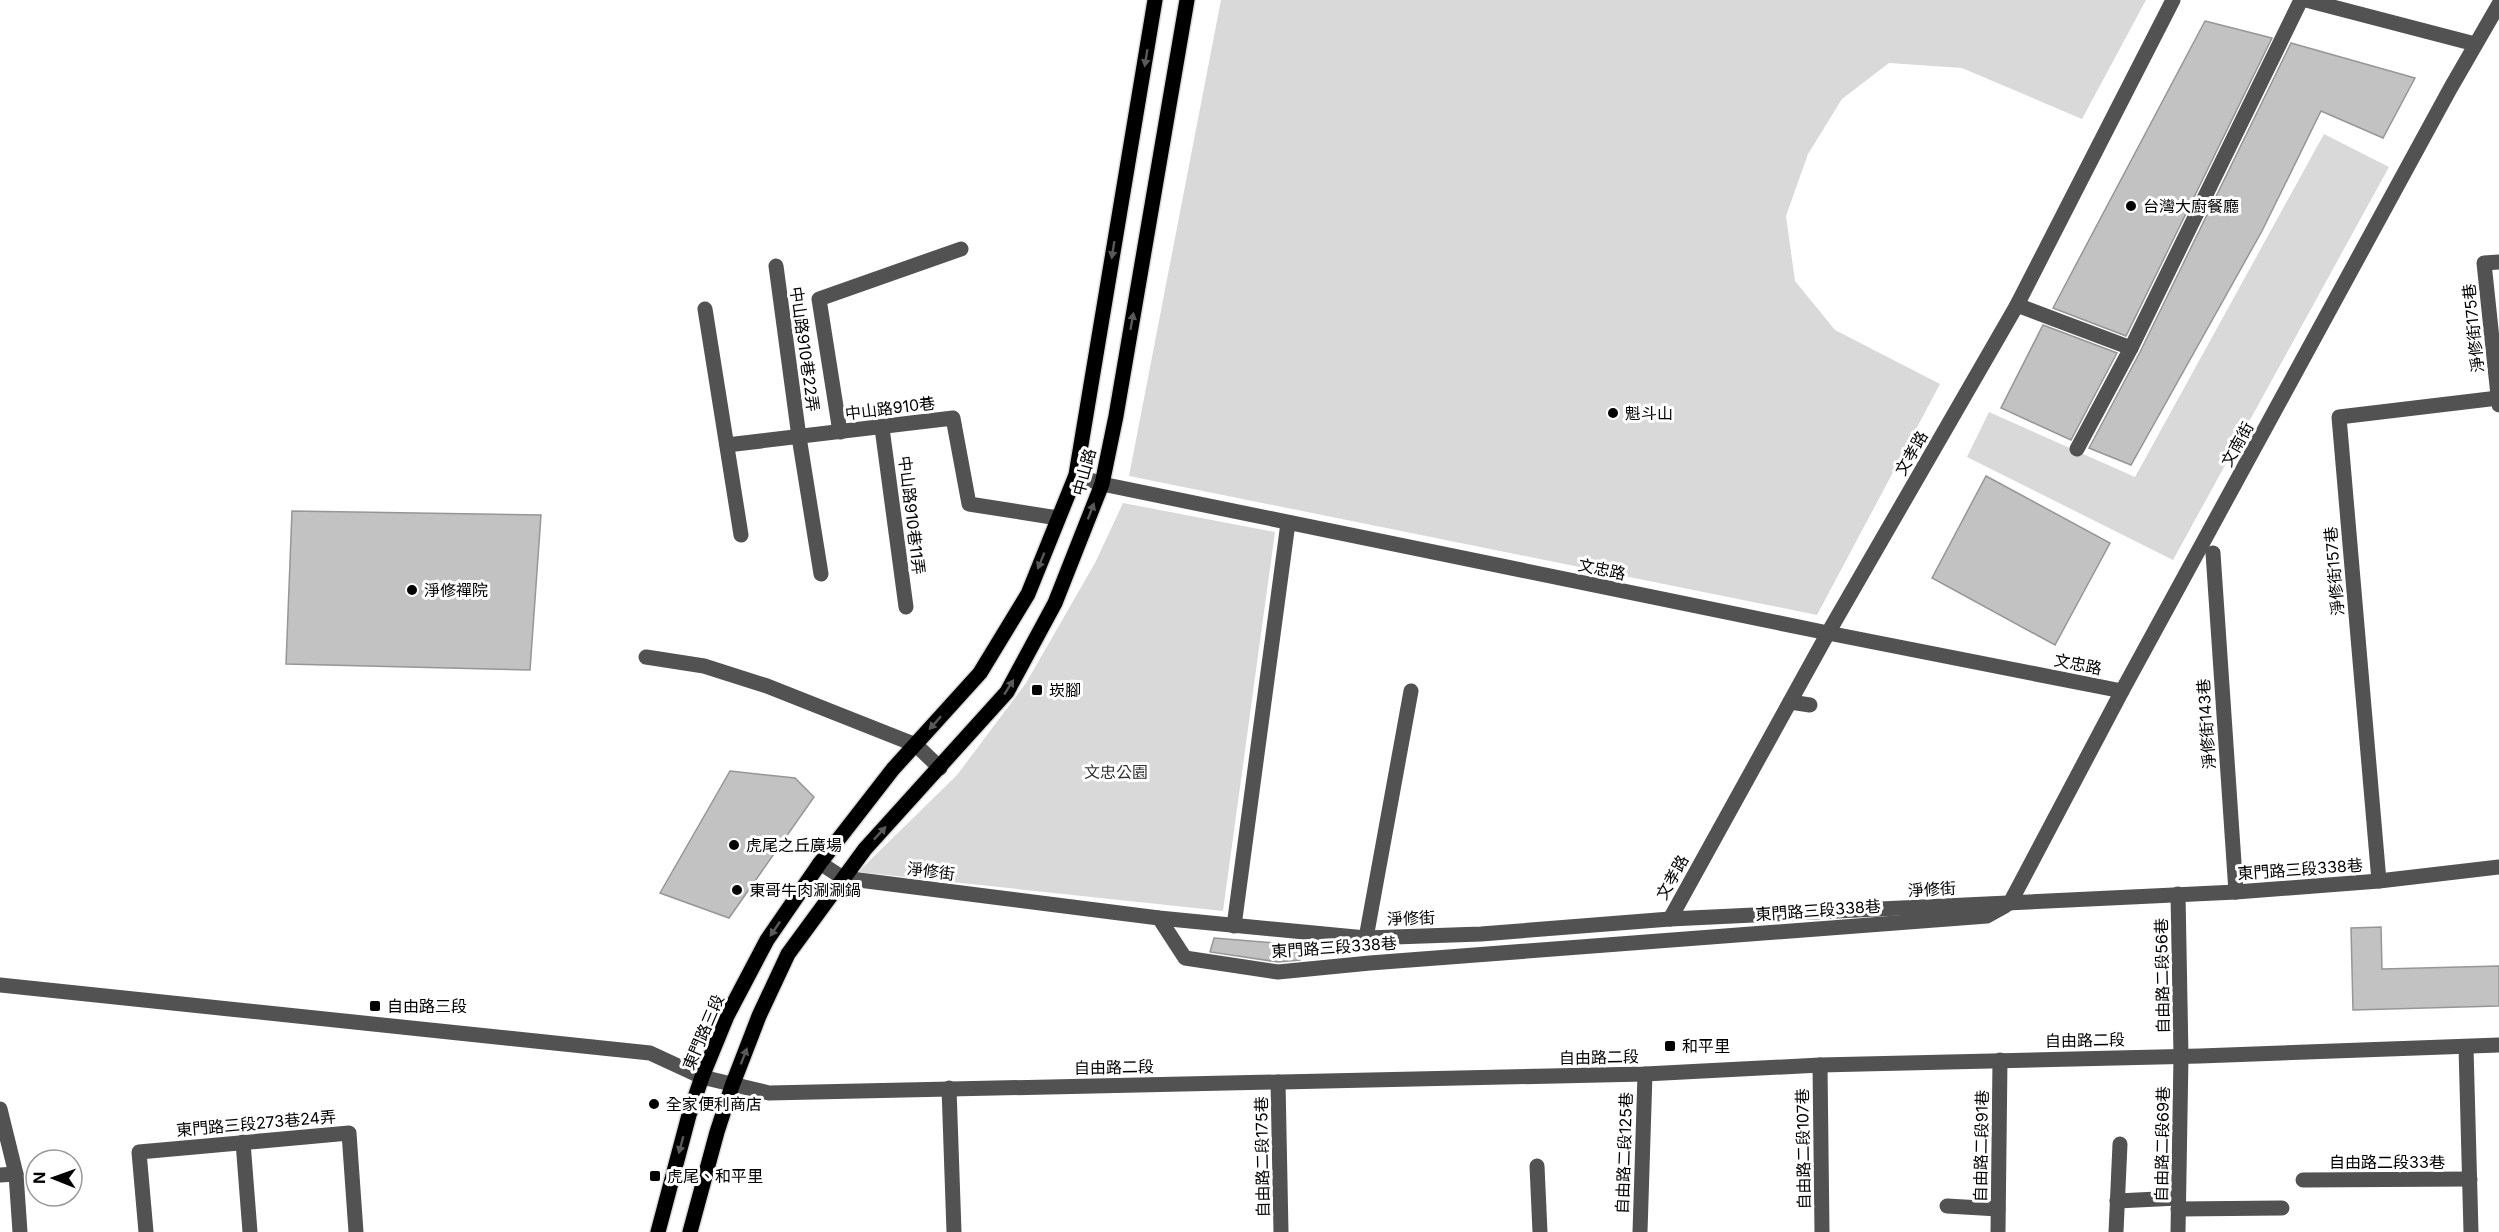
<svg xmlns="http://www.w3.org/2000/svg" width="2499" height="1232" viewBox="0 0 2499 1232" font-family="Inter,'Noto Sans TC',sans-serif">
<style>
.green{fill:#d9d9d9}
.building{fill:#c2c2c2;stroke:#969696;stroke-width:1.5}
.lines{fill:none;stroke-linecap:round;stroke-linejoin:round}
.major-casing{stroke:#dbdbdb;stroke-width:18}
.minor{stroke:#525252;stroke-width:15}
.major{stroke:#000;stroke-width:15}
.oneway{fill:#595959}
.poi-dot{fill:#000;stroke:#fff;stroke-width:2}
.labels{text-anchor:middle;stroke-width:6;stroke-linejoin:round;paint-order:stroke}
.poi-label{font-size:16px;fill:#000;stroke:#fff;text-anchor:start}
.street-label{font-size:16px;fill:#000;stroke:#fff}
.park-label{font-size:16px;fill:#303030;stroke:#fff}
</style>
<rect width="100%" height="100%" fill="#fff"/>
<!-- green -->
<g class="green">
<polygon points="1221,0 2146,0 2082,119 1962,68 1889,63 1842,99 1808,154 1786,216 1795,281 1835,330 1940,384 1817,615 1129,476"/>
<polygon points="2324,134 2389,167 2173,560 1967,457 1989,412 2135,477"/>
<polygon points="1123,503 1275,532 1223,911 858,872 957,775 1026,683 1095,563"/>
</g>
<!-- building -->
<g class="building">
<polygon points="2205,21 2272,38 2126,336 2053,308"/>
<polygon points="2291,43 2415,78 2383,138 2321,111 2262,231 2131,465 2089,448 2140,352"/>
<polygon points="2043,325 2117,353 2071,440 2001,408"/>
<polygon points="1986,476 2110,543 2055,645 1932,578"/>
<polygon points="292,511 541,515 530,670 286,664"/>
<polygon points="730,771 795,778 814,797 729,918 660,893"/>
<polygon points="2381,927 2382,969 2499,966 2499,1006 2353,1010 2351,928"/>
<polygon points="1214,938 1299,945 1300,960 1278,962 1210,952"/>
</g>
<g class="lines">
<defs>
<g id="major">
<polyline points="658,1232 689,1115 702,1077 727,1016 767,940 820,863 893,769 980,673 1028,594 1076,475 1155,0"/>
<polyline points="690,1232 717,1132 732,1086 759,1016 788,954 865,849 1007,692 1055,603 1102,484 1116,416 1187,0"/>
</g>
</defs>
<!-- major casing -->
<use href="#major" class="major-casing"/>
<!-- minor -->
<g class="minor">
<polyline points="2306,0 2475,44"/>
<polyline points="2499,262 2484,263 2499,405"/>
<polyline points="776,266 799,437 821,574"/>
<polyline points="2017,305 2131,348"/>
<polyline points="705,309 741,535"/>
<polyline points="882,428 906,607"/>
<polyline points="840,432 819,299 961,249"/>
<polyline points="727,445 953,418 969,504 1058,518"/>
<polyline points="2077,449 2131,348 2301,0"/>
<polyline points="1076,475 1102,484 1828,633 2122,691"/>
<polyline points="2213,553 2236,892"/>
<polyline points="646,657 704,666 767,686 916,745 940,768"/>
<polyline points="1790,702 1810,705"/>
<polyline points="820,863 843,878 1159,918 1366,938 1481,934 1670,919 2236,892 2379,881 2499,867"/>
<polyline points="2379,881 2339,417 2498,398"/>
<polyline points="2178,894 2181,1056 2178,1232"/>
<polyline points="2010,903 2122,691 2450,89 2499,4"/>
<polyline points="1159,918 1185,958 1278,972 1370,963 1987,916 2005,906"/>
<polyline points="1670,919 1828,633 2017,305 2173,0"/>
<polyline points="1234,926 1288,523"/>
<polyline points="1366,938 1411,691"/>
<polyline points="0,985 650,1053 702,1077 769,1093 1645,1074 1820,1065 2200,1056 2499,1045"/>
<polyline points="2466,1047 2471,1232"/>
<polyline points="1820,1065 1822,1232"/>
<polyline points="1278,1082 1281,1232"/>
<polyline points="949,1088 954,1232"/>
<polyline points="0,1109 16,1174 20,1232"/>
<polyline points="243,1142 250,1232"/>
<polyline points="1537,1166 1540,1232"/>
<polyline points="0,1175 16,1174"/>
<polyline points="2303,1180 2470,1179"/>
<polyline points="2117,1201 2178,1198"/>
<polyline points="1947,1206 1998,1209"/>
<polyline points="2178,1209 2282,1208"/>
<polyline points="146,1232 139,1152 349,1133 356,1232"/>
<polyline points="1640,1232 1645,1074"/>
<polyline points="1998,1232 2000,1060"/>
<polyline points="2116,1232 2120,1144"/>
</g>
<!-- major -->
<use href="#major" class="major"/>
</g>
<!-- one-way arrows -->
<defs><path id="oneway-solid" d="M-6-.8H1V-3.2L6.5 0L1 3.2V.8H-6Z" transform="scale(1.5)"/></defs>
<g class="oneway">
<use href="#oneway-solid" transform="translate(1146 58) rotate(99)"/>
<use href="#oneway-solid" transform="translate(1113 250) rotate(99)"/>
<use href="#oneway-solid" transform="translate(1132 321) rotate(-80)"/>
<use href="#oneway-solid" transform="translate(1091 511) rotate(-69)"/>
<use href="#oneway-solid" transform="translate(1041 561) rotate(112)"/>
<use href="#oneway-solid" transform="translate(1009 687) rotate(-58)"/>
<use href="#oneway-solid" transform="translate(935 723) rotate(132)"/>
<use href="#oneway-solid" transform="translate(880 833) rotate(-47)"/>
<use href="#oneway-solid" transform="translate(775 929) rotate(124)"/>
<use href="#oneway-solid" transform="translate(744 1056) rotate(-69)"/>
<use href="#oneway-solid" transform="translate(681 1145) rotate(105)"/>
</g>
<!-- markers -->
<g class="poi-dot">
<circle cx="2131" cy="206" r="6"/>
<circle cx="1613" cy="413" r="6"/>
<circle cx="412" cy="590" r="6"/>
<rect x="1031" y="684" width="12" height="12" rx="3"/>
<circle cx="734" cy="845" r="6"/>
<circle cx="737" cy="890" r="6"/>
<rect x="369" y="1000" width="12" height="12" rx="3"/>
<rect x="1664" y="1040" width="12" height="12" rx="3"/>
<circle cx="654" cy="1104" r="6"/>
<rect x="649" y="1170" width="12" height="12" rx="3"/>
</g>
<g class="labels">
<!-- poi labels -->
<g class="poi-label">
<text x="2143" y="212">台灣大廚餐廳</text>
<text x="1625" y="419">魁斗山</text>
<text x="424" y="596">淨修禪院</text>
<text x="1049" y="696">崁腳</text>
<text x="746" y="851">虎尾之丘廣場</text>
<text x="749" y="896">東哥牛肉涮涮鍋</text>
<text x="387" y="1012">自由路三段</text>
<text x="1682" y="1052">和平里</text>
<text x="666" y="1110">全家便利商店</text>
<text x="667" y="1182">虎尾、和平里</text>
</g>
<!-- street labels -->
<g class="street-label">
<text transform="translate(2473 328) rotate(-96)" y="6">淨修街175巷</text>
<text transform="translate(805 349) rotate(82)" y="6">中山路910巷22弄</text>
<text transform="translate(890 408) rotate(-7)" y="6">中山路910巷</text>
<text transform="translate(2237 444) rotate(-61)" y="6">文南街</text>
<text transform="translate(1911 453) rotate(-60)" y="6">文孝路</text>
<text transform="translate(1084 472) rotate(-75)" y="6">中山路</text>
<text transform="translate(912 515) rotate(83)" y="6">中山路910巷11弄</text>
<text transform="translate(1602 569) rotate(12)" y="6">文忠路</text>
<text transform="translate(2334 571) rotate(-95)" y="6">淨修街157巷</text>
<text transform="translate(2078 664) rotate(11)" y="6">文忠路</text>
<text transform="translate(2206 724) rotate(-94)" y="6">淨修街143巷</text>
<text transform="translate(2300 869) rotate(-4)" y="6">東門路三段338巷</text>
<text transform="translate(931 871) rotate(7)" y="6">淨修街</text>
<text transform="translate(1672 877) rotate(-61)" y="6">文孝路</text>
<text transform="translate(1932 889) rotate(-3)" y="6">淨修街</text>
<text transform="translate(1818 910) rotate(-4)" y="6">東門路三段338巷</text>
<text transform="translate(1411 918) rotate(-2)" y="6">淨修街</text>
<text transform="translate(1334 947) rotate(-4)" y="6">東門路三段338巷</text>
<text transform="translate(2162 976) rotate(-91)" y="6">自由路二段56巷</text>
<text transform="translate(703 1032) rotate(-67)" y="6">東門路三段</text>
<text transform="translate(2085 1040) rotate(-1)" y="6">自由路二段</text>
<text transform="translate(1599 1057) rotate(-1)" y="6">自由路二段</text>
<text transform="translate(1114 1067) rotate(-1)" y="6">自由路二段</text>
<text transform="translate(256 1123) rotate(-5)" y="6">東門路三段273巷24弄</text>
<text transform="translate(2162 1144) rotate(-89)" y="6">自由路二段69巷</text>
<text transform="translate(1981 1146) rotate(-89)" y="6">自由路二段91巷</text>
<text transform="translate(1803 1149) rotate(-91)" y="6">自由路二段107巷</text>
<text transform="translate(1624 1153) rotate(-88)" y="6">自由路二段125巷</text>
<text transform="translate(1262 1157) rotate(-91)" y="6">自由路二段175巷</text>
<text x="2387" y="1168">自由路二段33巷</text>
</g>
<!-- park labels -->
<g class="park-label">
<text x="1116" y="778">文忠公園</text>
</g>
</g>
<!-- north arrow -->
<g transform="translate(54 1178) rotate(271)"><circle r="28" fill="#ffffff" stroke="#999999" stroke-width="1.5"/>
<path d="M0-4.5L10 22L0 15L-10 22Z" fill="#000000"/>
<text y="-9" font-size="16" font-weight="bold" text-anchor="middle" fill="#000000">N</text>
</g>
</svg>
